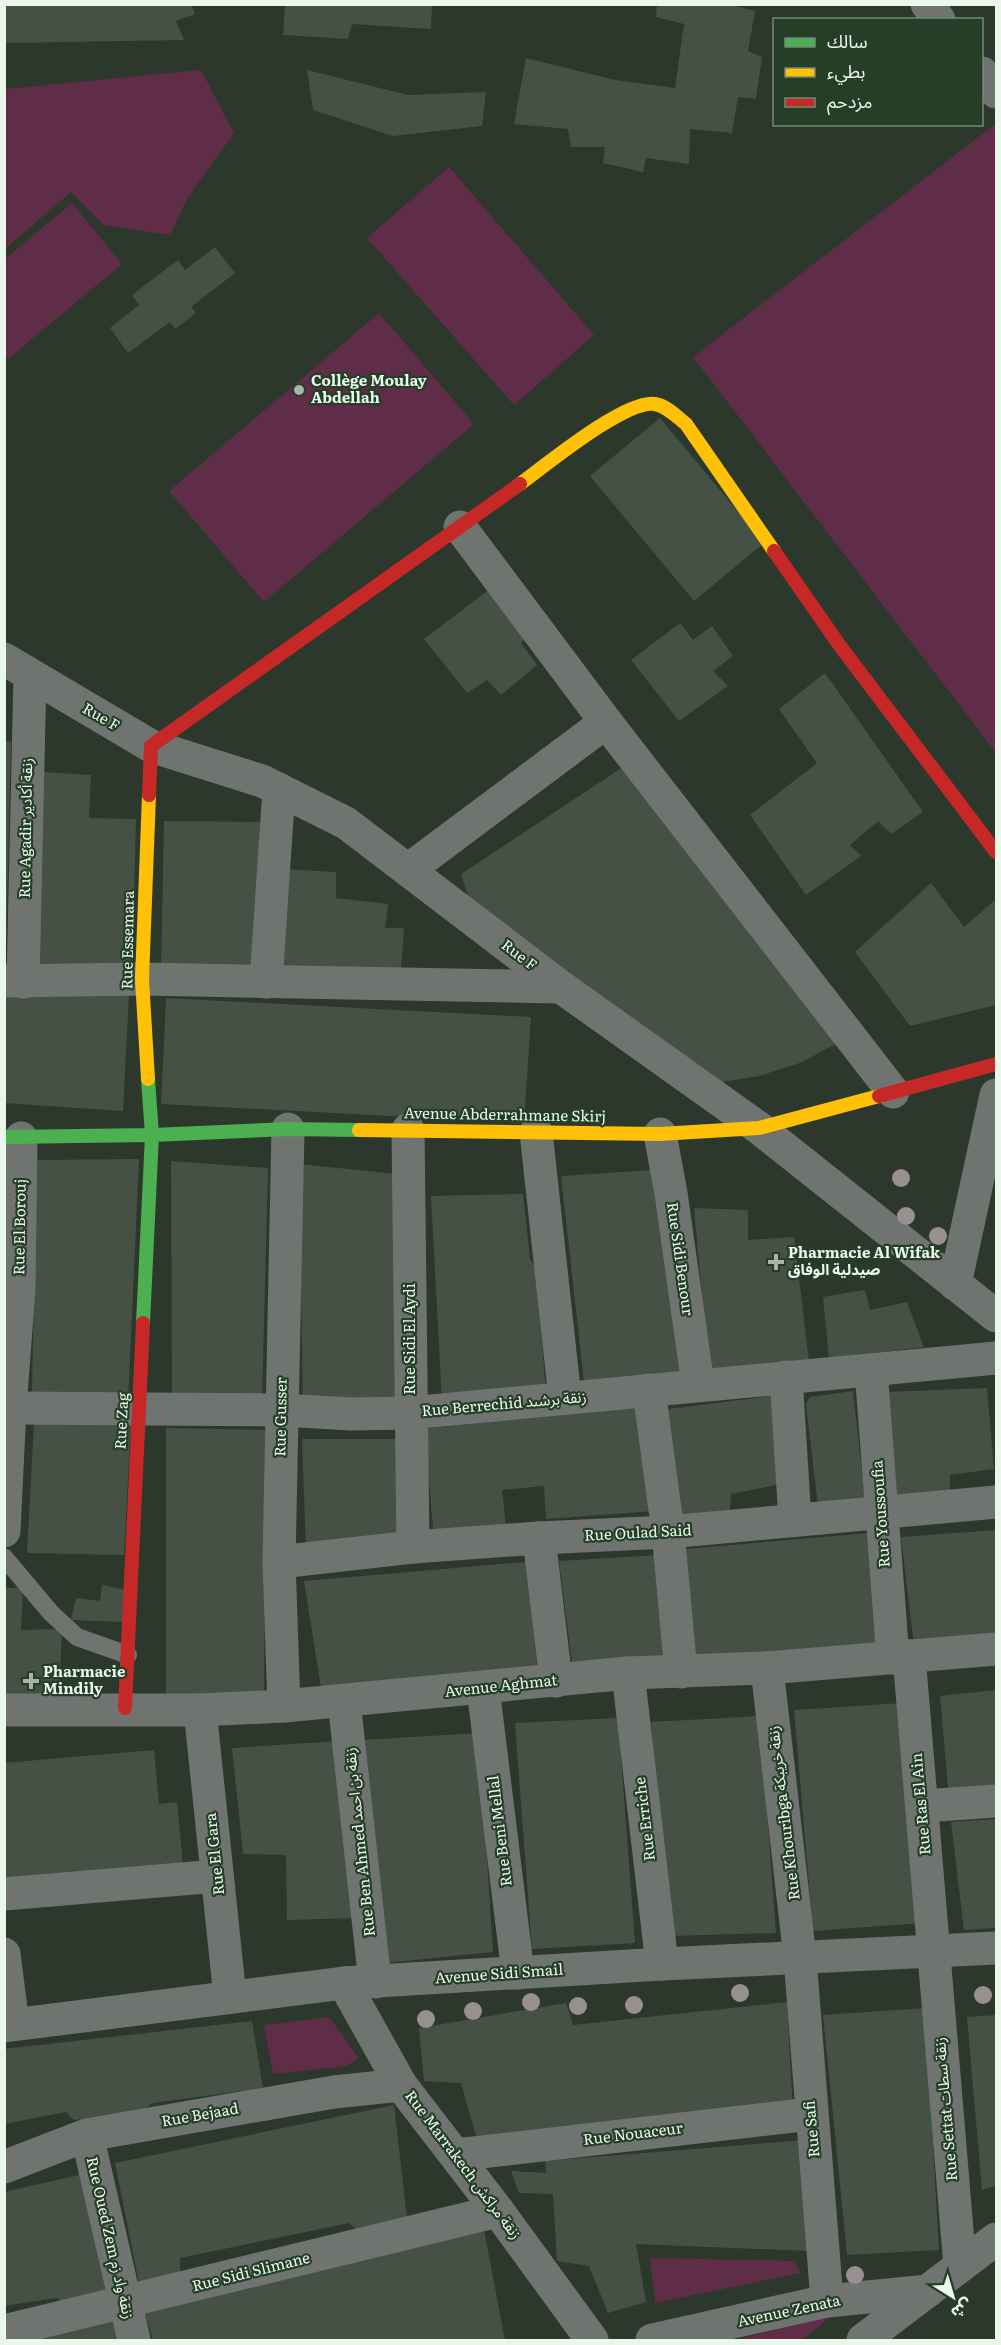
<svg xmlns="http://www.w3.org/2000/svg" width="1001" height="2345" viewBox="0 0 1001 2345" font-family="Literata,'Noto Sans Arabic',serif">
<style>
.green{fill:#5f2d47}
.building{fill:#465146}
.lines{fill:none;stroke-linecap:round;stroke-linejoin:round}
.lane{stroke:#707470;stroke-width:18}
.street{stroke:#707470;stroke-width:33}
.fast{stroke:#4caf50;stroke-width:14}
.slow{stroke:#ffc107;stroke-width:14}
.jam{stroke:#c62828;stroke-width:14}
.tree{fill:#988f90}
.poi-dot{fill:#a7b5a8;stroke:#263e28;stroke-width:2}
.labels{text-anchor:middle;stroke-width:4.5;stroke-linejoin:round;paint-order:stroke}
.poi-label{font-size:15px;font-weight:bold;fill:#e9f8ea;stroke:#263e28;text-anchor:start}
.street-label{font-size:15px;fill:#e9f8ea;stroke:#263e28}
</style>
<rect width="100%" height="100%" fill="#2c382c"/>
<!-- green -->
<g class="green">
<polygon points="201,70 234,133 187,199 170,235 104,225 71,192 5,249 5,89"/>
<polygon points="994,125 996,129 996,753 693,357"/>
<polygon points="449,167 594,335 514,405 367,238"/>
<polygon points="72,203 122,264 8,359 4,355 5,259"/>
<polygon points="379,313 474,424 264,602 169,491"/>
<polygon points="329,2017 359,2058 347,2066 273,2074 264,2025"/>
<polygon points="650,2258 795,2261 800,2273 655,2303"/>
<polygon points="831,2316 802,2340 735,2340"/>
</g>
<!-- building -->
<g class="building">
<polygon points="5,4 191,4 195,14 176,21 184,40 5,43"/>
<polygon points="657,4 728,4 755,11 748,51 762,57 756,99 738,97 732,133 690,129 689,164 646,158 643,172 603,163 605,147 571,147 568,129 514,124 526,58 615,80 675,88 684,24 656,17"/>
<polygon points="285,5 432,5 431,29 352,24 348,39 283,35"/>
<polygon points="307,70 408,95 486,92 482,126 393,136 313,110"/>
<polygon points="215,247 235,273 191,307 196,313 175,329 170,322 128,353 110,328 139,305 132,295 178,260 185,270"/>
<polygon points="660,418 764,543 694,601 590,476"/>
<polygon points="490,589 526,637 521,643 537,665 501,695 487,680 467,693 424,639"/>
<polygon points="680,623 693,640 712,626 733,656 713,671 728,686 679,721 631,660"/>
<polygon points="825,673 923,812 891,834 878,821 850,845 861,856 806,895 750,815 817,763 779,709"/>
<polygon points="4,741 11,742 6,950 4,950"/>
<polygon points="626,765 836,1044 800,1063 759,1076 716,1083 472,908 461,874"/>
<polygon points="43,772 91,775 89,818 136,819 132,973 35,970"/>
<polygon points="164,821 260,822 258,974 161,973"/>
<polygon points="284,869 336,872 336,898 388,904 385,928 404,928 400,980 281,968"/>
<polygon points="931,883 964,927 996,899 996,1005 910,1026 855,952"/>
<polygon points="4,992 129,995 123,1111 4,1103"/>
<polygon points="166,998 531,1017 524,1123 161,1104"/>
<polygon points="139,1159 128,1402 32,1395 36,1160"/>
<polygon points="171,1161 268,1168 262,1401 172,1397"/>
<polygon points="299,1164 397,1174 401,1411 303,1408"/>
<polygon points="654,1170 680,1373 584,1382 561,1176"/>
<polygon points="523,1194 530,1259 536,1269 546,1392 442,1401 431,1196"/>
<polygon points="694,1208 748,1210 748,1240 794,1237 809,1361 709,1372"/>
<polygon points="865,1290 870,1310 907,1302 924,1347 829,1358 823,1297"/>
<polygon points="987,1388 994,1469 950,1475 950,1505 898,1508 887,1392"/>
<polygon points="853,1391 866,1508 819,1514 806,1404 810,1397"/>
<polygon points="771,1396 781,1484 731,1494 729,1523 682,1526 668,1409"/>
<polygon points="640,1405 654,1511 546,1519 544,1486 502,1490 507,1536 434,1541 425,1429"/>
<polygon points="131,1421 124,1555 27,1553 34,1424"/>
<polygon points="166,1428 266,1430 264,1696 166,1694"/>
<polygon points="302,1439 397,1439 399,1545 306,1550"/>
<polygon points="996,1530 996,1635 914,1645 901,1537"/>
<polygon points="869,1533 879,1643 696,1662 685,1549"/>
<polygon points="659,1555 669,1655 572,1663 559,1561"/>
<polygon points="526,1562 538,1674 322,1694 304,1581"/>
<polygon points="102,1585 127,1590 122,1622 71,1620 76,1598 100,1601"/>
<polygon points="4,1588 23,1588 21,1630 62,1629 59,1701 4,1698"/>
<polygon points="996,1690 996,1794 949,1799 940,1696"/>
<polygon points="902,1703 922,1923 813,1931 794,1710"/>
<polygon points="760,1716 776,1933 670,1936 651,1722"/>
<polygon points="618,1718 635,1943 532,1949 515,1723"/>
<polygon points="479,1733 493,1952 385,1963 362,1740"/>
<polygon points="339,1741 355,1918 287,1920 286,1855 243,1854 232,1748"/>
<polygon points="154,1750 159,1804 177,1802 183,1865 4,1880 4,1763"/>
<polygon points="996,1819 996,1928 964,1930 951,1822"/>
<polygon points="787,2002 793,2112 476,2136 461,2083 424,2081 419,2028 566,2003 573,2025"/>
<polygon points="925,2008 939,2250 847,2255 823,2015"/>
<polygon points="996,2015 996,2186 982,2190 967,2017"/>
<polygon points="252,2021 263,2088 153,2103 143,2110 74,2120 66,2112 4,2124 4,2049"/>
<polygon points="394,2105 407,2218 358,2231 349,2223 180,2258 180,2274 139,2283 115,2163"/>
<polygon points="805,2140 810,2251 636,2244 646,2302 608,2313 589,2266 557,2261 553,2194 519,2193 511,2171 546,2173 545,2161"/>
<polygon points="83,2174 109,2291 66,2305 57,2298 4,2306 4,2192"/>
<polygon points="484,2230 505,2340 153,2340 145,2314"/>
<polygon points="116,2318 121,2340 32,2340"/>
</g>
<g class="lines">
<!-- lane -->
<polyline class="lane" points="4,1557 51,1613 77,1637 128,1655"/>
<!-- street -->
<g class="street">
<polyline points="927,4 939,20"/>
<polyline points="982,73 996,92"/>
<polyline points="460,527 606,722 893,1092"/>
<polyline points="4,659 151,746 262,781 346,823 561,987 759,1128 996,1316"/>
<polyline points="408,870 606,722"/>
<polyline points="4,981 142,979 561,987"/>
<polyline points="23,982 30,675"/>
<polyline points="266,982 279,789"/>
<polyline points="408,1130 413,1547"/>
<polyline points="536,1132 565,1398"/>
<polyline points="660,1134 671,1193 698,1385"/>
<polyline points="955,1284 996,1095"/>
<polyline points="871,1370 893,1658"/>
<polyline points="786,1377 795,1520"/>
<polyline points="649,1390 668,1532 681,1672"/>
<polyline points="10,1408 281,1410 352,1414 410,1413 996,1358"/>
<polyline points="4,1531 10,1408 19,1288 21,1138"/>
<polyline points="539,1538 556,1681"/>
<polyline points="279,1562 413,1547 539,1538 668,1532 996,1502"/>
<polyline points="909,1656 960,2266"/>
<polyline points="767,1668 800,1958 827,2301"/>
<polyline points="628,1673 662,1964"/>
<polyline points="483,1688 518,1973"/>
<polyline points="344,1701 375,1982"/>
<polyline points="284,1706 279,1562 288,1129"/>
<polyline points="4,1710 200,1710 284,1706 628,1673 767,1668 996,1649"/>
<polyline points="200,1710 230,1997"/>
<polyline points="922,1806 996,1801"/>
<polyline points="4,1894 217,1876"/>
<polyline points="4,1954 13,2024"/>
<polyline points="344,1983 401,2085 498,2211 592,2340"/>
<polyline points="4,2026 344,1983 662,1964 996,1948"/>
<polyline points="87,2135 134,2340"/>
<polyline points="456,2155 811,2114"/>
<polyline points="4,2167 87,2135 334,2092 401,2085"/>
<polyline points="4,2331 498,2211"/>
<polyline points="652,2340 827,2301 928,2291"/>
<polyline points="863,2340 996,2239"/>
</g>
<!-- fast -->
<g class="fast">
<polyline points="4,1137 152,1135 288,1129 359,1130"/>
<polyline points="143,1323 152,1135 148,1079"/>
</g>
<!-- slow -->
<g class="slow">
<path d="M520,484C546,465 626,399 655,404C667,406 677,417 686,424L774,551"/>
<polyline points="148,1079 142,979 149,795"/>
<polyline points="359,1130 660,1134 759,1128 879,1096"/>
</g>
<!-- jam -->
<g class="jam">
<polyline points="774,551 840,646 996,852"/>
<polyline points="149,795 151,746 520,484"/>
<polyline points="879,1096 996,1064"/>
<polyline points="125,1708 143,1323"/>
</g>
</g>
<!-- trees -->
<g class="tree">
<circle cx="901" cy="1178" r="9"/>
<circle cx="906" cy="1216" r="9"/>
<circle cx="938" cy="1236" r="9"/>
<circle cx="740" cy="1993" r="9"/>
<circle cx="983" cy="1995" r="9"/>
<circle cx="531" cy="2002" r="9"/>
<circle cx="634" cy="2005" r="9"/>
<circle cx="578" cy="2006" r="9"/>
<circle cx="473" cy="2011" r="9"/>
<circle cx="426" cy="2019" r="9"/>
<circle cx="855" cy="2275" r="9"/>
</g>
<!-- markers -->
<g class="poi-dot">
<circle cx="299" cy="390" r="6"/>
<path d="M773 1253h6v6h6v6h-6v6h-6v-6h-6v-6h6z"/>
<path d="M28 1672h6v6h6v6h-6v6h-6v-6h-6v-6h6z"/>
</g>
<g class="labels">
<!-- poi labels -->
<g class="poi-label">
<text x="311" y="386">Collège Moulay<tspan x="311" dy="17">Abdellah</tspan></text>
<text x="788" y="1258">Pharmacie Al Wifak<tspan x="788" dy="17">صيدلية الوفاق</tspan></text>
<text x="43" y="1677">Pharmacie<tspan x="43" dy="17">Mindily</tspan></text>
</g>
<!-- street labels -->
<g class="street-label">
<text transform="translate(101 717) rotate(30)" y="5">Rue F</text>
<text transform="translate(26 828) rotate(-89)" y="5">Rue Agadir زنقة أكادير</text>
<text transform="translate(128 940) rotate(-89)" y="5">Rue Essemara</text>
<text transform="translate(519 955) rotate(37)" y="5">Rue F</text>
<text transform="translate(505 1115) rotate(1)" y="5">Avenue Abderrahmane Skirj</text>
<text transform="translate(20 1227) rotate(-89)" y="5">Rue El Borouj</text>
<text transform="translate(680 1259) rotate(82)" y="5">Rue Sidi Benour</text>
<text transform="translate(410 1339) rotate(-90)" y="5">Rue Sidi El Aydi</text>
<text transform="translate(504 1404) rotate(-5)" y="5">Rue Berrechid زنقة برشىد</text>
<text transform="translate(281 1417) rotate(-89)" y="5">Rue Gusser</text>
<text transform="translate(122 1421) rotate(-87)" y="5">Rue Zag</text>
<text transform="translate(881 1514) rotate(-94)" y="5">Rue Youssoufia</text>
<text transform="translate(638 1533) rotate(-3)" y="5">Rue Oulad Said</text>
<text transform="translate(501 1686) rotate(-6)" y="5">Avenue Aghmat</text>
<text transform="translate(921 1804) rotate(-95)" y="5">Rue Ras El Ain</text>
<text transform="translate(784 1813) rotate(-97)" y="5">Rue Khouribga زنقة خريبكة</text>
<text transform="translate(645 1819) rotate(-97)" y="5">Rue Erriche</text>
<text transform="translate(500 1831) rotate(-97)" y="5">Rue Beni Mellal</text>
<text transform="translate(360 1842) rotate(-96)" y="5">Rue Ben Ahmed زنقة بن احمد</text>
<text transform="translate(215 1854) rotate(-96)" y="5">Rue El Gara</text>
<text transform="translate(499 1974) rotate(-4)" y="5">Avenue Sidi Smail</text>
<text transform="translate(946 2109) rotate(-95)" y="5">Rue Settat زنقة سطات</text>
<text transform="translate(200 2115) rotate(-10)" y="5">Rue Bejaad</text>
<text transform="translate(812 2129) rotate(-95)" y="5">Rue Safi</text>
<text transform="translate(633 2134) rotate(-7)" y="5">Rue Nouaceur</text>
<text transform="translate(463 2165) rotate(53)" y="5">Rue Marrakech زنقة مراكش</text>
<text transform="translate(110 2238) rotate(77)" y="5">Rue Oued Zem زنقة واد زم</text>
<text transform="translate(251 2272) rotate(-14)" y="5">Rue Sidi Slimane</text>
<text transform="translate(789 2311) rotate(-12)" y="5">Avenue Zenata</text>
</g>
</g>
<!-- border -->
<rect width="1001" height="2345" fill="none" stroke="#e9f8ea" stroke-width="12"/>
<!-- legend -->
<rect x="773" y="18" width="210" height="108" fill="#263e28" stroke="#748876" stroke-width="1.5"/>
<rect x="785" y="38" width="30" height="9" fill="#4caf50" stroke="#748876" stroke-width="1.5"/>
<text x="827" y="48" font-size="18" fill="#e9f8ea">سالك</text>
<rect x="785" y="68" width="30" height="9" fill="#ffc107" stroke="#748876" stroke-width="1.5"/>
<text x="827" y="78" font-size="18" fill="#e9f8ea">بطيء</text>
<rect x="785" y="98" width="30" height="9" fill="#c62828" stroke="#748876" stroke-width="1.5"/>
<text x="827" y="108" font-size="18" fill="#e9f8ea">مزدحم</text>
<!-- north arrow -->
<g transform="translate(953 2297) rotate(143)" stroke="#263e28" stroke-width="4.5" paint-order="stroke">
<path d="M0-4.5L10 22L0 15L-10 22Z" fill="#e9f8ea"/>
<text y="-9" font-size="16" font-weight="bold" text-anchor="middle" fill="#e9f8ea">ش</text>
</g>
</svg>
